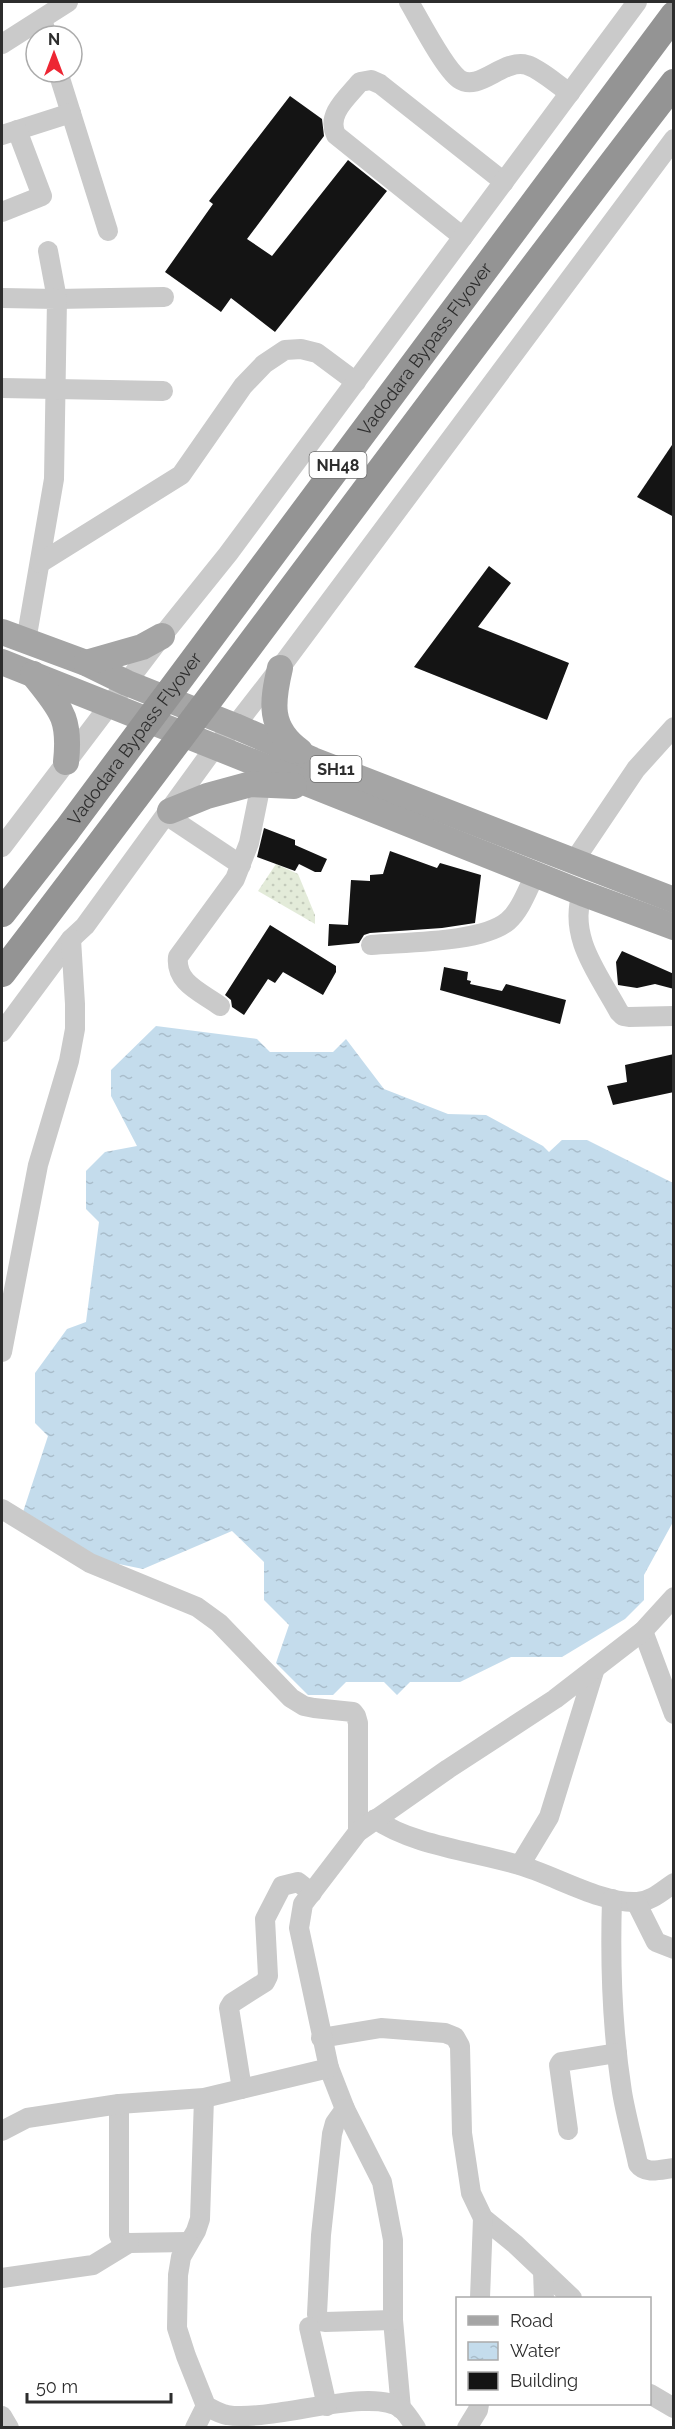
<svg xmlns="http://www.w3.org/2000/svg" width="675" height="2429" viewBox="0 0 675 2429" font-family="Raleway,sans-serif">
<style>
.park{fill:url(#park-dots)}
.water{fill:url(#water-ripples)}
.building{fill:#141414}
.lines{fill:none;stroke-linecap:round;stroke-linejoin:round}
.minor{stroke:#cacaca;stroke-width:20}
.major{stroke:#a5a5a5;stroke-width:26}
.highway-bridge{stroke:#949494;stroke-width:28}
.labels{text-anchor:middle;stroke-width:6;stroke-linejoin:round;paint-order:stroke}
.shield{fill:#fff;stroke:#6c6c6c;stroke-width:1.5}
.shield-label{font-size:16px;font-weight:bold;fill:#2d2d2d}
.street-label{font-size:18px;fill:#2d2d2d;stroke:#fff}
</style>
<defs>
<pattern id="park-dots" width="8" height="8" patternUnits="userSpaceOnUse" patternTransform="scale(1.5)"><rect width="8" height="8" fill="#e3ebd9"/><path d="M2 2h.1M6 6h.1" fill="none" stroke="#c3cabb" stroke-width="1.8" stroke-linecap="round"/></pattern>
<pattern id="water-ripples" width="26" height="14" patternUnits="userSpaceOnUse" patternTransform="scale(1.5)"><rect width="26" height="14" fill="#c4dcec"/><path d="M2 4q2-2 4 0t4 0M15 11q2-2 4 0t4 0" fill="none" stroke="#a9bdcb"/></pattern>
</defs>
<rect width="100%" height="100%" fill="#fff"/>
<!-- park -->
<polygon class="park" points="276,864 298,874 315,915 315,924 258,891"/>
<!-- water -->
<polygon class="water" points="156,1026 257,1039 270,1052 333,1052 346,1039 384,1089 448,1114 486,1115 543,1146 549,1152 562,1140 587,1140 673,1183 673,1522 644,1575 644,1600 625,1619 562,1657 511,1657 460,1682 410,1682 397,1695 384,1682 346,1682 333,1695 308,1695 276,1663 289,1625 264,1600 264,1562 232,1531 143,1569 80,1556 23,1512 48,1436 35,1423 35,1373 67,1329 86,1322 99,1222 86,1209 86,1171 105,1152 137,1146 111,1096 111,1070"/>
<!-- building -->
<g class="building">
<polygon points="290,96 322,119 324,136 247,239 272,256 348,160 387,191 275,332 231,298 221,312 165,272 213,204 209,201"/>
<polygon points="674,442 674,517 637,497"/>
<polygon points="489,566 511,583 478,627 569,663 547,720 414,667"/>
<polygon points="264,828 295,840 295,845 327,859 321,872 315,872 299,864 295,871 257,857"/>
<polygon points="390,851 437,868 440,863 481,875 475,923 442,928 370,933 364,935 359,943 328,946 329,924 348,925 351,880 370,881 370,875 383,874"/>
<polygon points="270,925 336,966 336,972 323,995 283,972 275,983 268,979 244,1015 232,1007 231,1000 225,995"/>
<polygon points="622,951 674,974 674,989 655,984 637,988 618,985 616,962"/>
<polygon points="444,967 468,972 467,980 471,981 470,984 502,991 506,984 566,1000 560,1024 440,990"/>
<polygon points="674,1054 674,1092 613,1105 607,1086 627,1082 625,1065"/>
</g>
<g class="lines">
<!-- minor -->
<g class="minor">
<path d="M409,2C419,19 444,68 459,79C479,93 503,58 527,65C542,70 557,85 570,93"/>
<polyline points="42,19 47,36"/>
<polyline points="2,44 68,2"/>
<polyline points="58,72 108,231"/>
<polyline points="2,135 71,113"/>
<polyline points="2,212 42,196 17,130"/>
<path d="M463,237L336,135C326,114 347,98 360,82L371,80L380,84L504,182"/>
<polyline points="48,251 57,299 164,297"/>
<polyline points="2,298 57,299 54,479 26,641"/>
<polyline points="2,388 163,391"/>
<polyline points="40,563 181,475 243,386 264,364 285,350 301,349 317,353 356,382"/>
<polyline points="166,815 241,865"/>
<polyline points="2,847 162,636 228,554 637,2"/>
<polyline points="574,861 636,769 674,727"/>
<path d="M582,893C568,938 598,973 619,1012L623,1016L629,1017L674,1016"/>
<path d="M371,945C406,942 482,943 508,921C521,910 528,888 536,873"/>
<path d="M220,1006C201,992 175,983 178,957L235,879L249,843L261,784"/>
<polyline points="2,1032 71,939 85,926 215,747 235,726 280,668 674,139"/>
<polyline points="2,1352 38,1165 69,1061 75,1029 75,1004 71,939"/>
<polyline points="2,1509 90,1563 197,1607 219,1623 291,1698 304,1706 314,1708 353,1712 356,1716 358,1723 358,1832"/>
<polyline points="643,1631 674,1714"/>
<path d="M375,1819C411,1845 476,1852 519,1865C554,1875 602,1904 637,1902C652,1901 662,1891 674,1883"/>
<polyline points="520,1865 549,1817 595,1668"/>
<path d="M612,1899C610,1963 612,2029 622,2092C626,2116 633,2140 638,2164C646,2175 662,2169 674,2168"/>
<polyline points="636,1902 656,1942 674,1949"/>
<polyline points="321,2038 381,2028 445,2033 455,2037 460,2046 462,2133 471,2193 483,2218 515,2244 572,2298"/>
<polyline points="329,2068 345,2109 382,2182 393,2240 393,2320 401,2409"/>
<polyline points="242,2089 229,2008 232,2003 265,1982 268,1976 265,1919 282,1886 298,1882 312,1893"/>
<path d="M204,2098L200,2219L196,2231L181,2257L178,2275L177,2328L186,2356L206,2406C212,2409 220,2414 227,2415C269,2423 373,2385 402,2409C407,2414 412,2422 416,2428"/>
<polyline points="119,2104 119,2235 122,2241 129,2243 188,2242"/>
<polyline points="345,2109 335,2123 332,2134 321,2235 317,2314 319,2321 325,2322 393,2320"/>
<polyline points="568,2130 559,2065 561,2062 617,2053"/>
<polyline points="2,2131 27,2118 119,2104 204,2098 329,2068 299,1928 303,1904 358,1832 448,1769 555,1699 643,1631 674,1597"/>
<polyline points="543,2271 544,2298"/>
<polyline points="2,2278 93,2265 129,2243"/>
<polyline points="480,2298 483,2218"/>
<polyline points="309,2327 327,2406"/>
<polyline points="650,2394 674,2408"/>
<polyline points="2,2416 9,2428"/>
<polyline points="195,2428 206,2406"/>
<polyline points="467,2428 478,2410 479,2404"/>
</g>
<!-- major -->
<g class="major">
<polyline points="2,632 86,663 127,683 235,726 313,760 674,900"/>
<polyline points="2,662 582,893 674,927"/>
<polyline points="86,663 142,647 162,636"/>
<path d="M280,668C272,702 268,728 300,751"/>
<path d="M33,674C60,709 71,716 66,762"/>
<polyline points="170,811 207,796 251,784 294,786"/>
</g>
<!-- highway-bridge -->
<g class="highway-bridge">
<path id="s1" d="M2,913L67,830L674,15"/>
<path d="M2,973C228,678 447,377 674,83"/>
</g>
</g>
<g class="labels">
<!-- shield labels -->
<g class="shield">
<rect x="309.5" y="452" width="57" height="26" rx="4.5"/>
<rect x="310.5" y="756" width="51" height="26" rx="4.5"/>
</g>
<g class="shield-label">
<text x="338" y="471">NH48</text>
<text x="336" y="775">SH11</text>
</g>
<!-- street labels -->
<g class="street-label">
<text dy="6" stroke="none"><textPath href="#s1" startOffset="705">Vadodara Bypass Flyover</textPath></text>
<text dy="6" stroke="none"><textPath href="#s1" startOffset="219">Vadodara Bypass Flyover</textPath></text>
</g>
</g>
<!-- border -->
<rect width="675" height="2429" fill="none" stroke="#2d2d2d" stroke-width="6"/>
<!-- legend -->
<rect x="456" y="2297" width="195" height="108" fill="#ffffff" stroke="#ababab" stroke-width="1.5"/>
<rect x="468" y="2316" width="30" height="9" fill="#a5a5a5" stroke="#ababab" stroke-width="1.5"/>
<text x="510" y="2327" font-size="18" fill="#2d2d2d">Road</text>
<rect x="468" y="2342" width="30" height="18" fill="url(#water-ripples)" stroke="#ababab" stroke-width="1.5"/>
<text x="510" y="2357" font-size="18" fill="#2d2d2d">Water</text>
<rect x="468" y="2372" width="30" height="18" fill="#141414" stroke="#ababab" stroke-width="1.5"/>
<text x="510" y="2387" font-size="18" fill="#2d2d2d">Building</text>
<!-- north arrow -->
<g transform="translate(54 54)"><circle r="28" fill="#ffffff" stroke="#ababab" stroke-width="1.5"/>
<path d="M0-4.5L10 22L0 15L-10 22Z" fill="#ed2633"/>
<text y="-9" font-size="16" font-weight="bold" text-anchor="middle" fill="#2d2d2d">N</text>
</g>
<!-- scale -->
<path d="M27 2393v9h144v-9" fill="none" stroke="#2d2d2d" stroke-width="3"/>
<text x="36" y="2393" font-size="18" fill="#2d2d2d" stroke="#ffffff" stroke-width="4.5" paint-order="stroke">50 m</text>
</svg>
